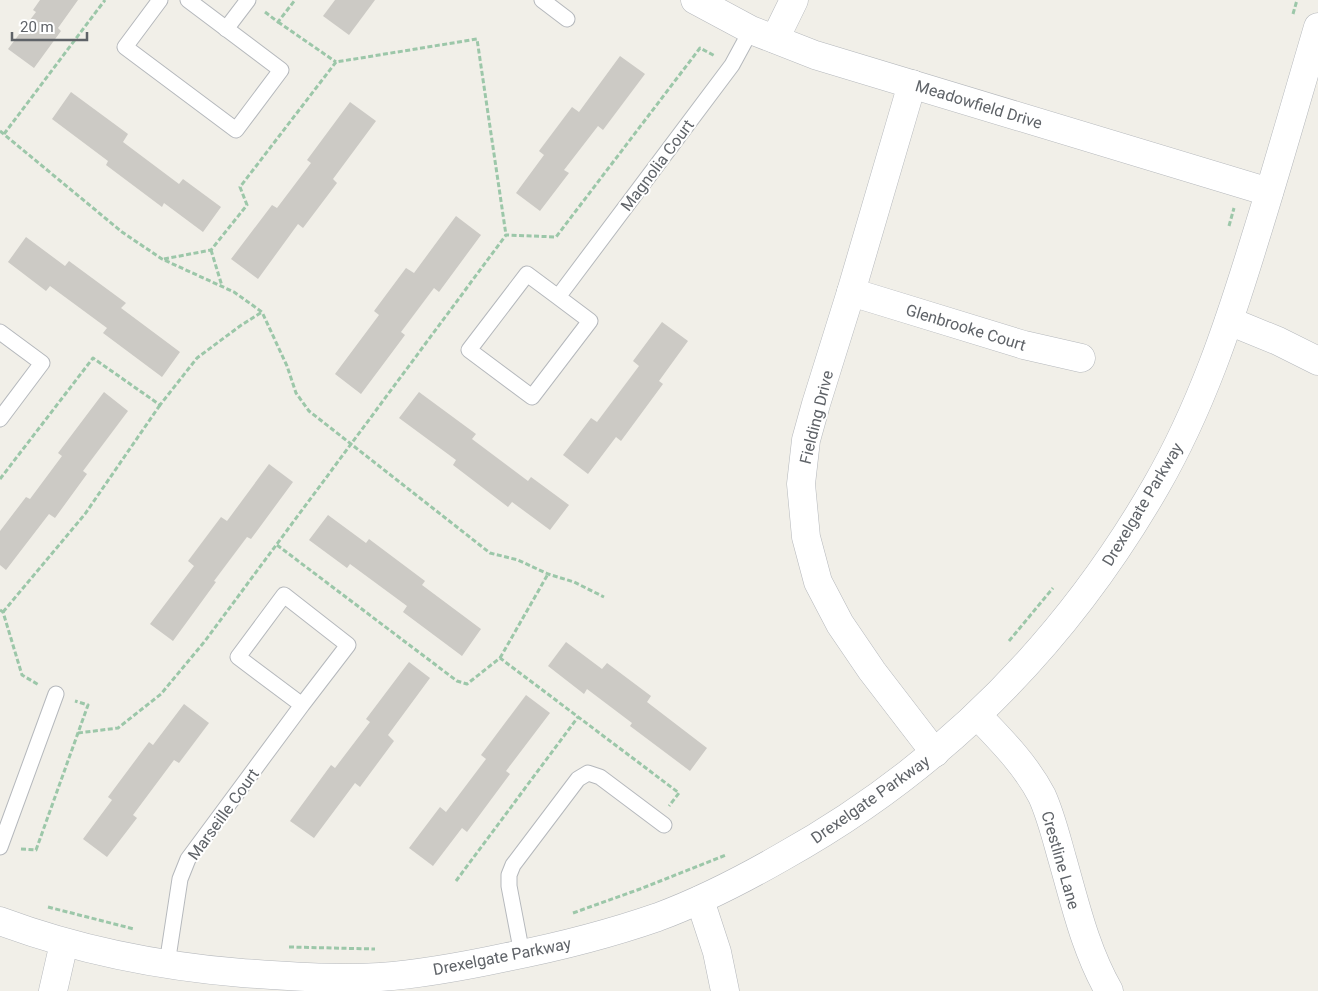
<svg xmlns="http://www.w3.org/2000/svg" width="1318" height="991" viewBox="0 0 1318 991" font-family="Roboto,sans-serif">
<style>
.building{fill:#cccac5}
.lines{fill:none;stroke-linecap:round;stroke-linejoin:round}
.service-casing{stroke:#b5b8bc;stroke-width:17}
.minor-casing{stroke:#b5b8bc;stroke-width:29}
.path{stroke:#9cc7a9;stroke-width:3;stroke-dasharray:5 2.5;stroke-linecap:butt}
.service{stroke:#fff;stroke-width:15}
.minor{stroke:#fff;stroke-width:28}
.labels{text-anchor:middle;stroke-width:4;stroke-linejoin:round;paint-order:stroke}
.street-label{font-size:16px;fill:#5f6368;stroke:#fff}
</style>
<rect width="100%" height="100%" fill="#f1efe8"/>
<!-- building -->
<g class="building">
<polygon points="40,0 78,0 58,28 61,31 34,68 8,49 36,12 33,10"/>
<polygon points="335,0 375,0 349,35 323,16"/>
<polygon points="620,56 645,74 603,130 598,126 564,170 569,173 540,211 516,193 544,155 539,151 572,107 579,112"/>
<polygon points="71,92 128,134 123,142 179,184 183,179 221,207 203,232 164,203 162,207 106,165 108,161 52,119"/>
<polygon points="350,102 376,121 333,179 337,183 303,228 298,224 258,279 231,259 272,205 277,208 311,163 307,160"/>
<polygon points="456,216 481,235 439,292 434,288 401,332 405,335 361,394 335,374 379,315 374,311 406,268 414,273"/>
<polygon points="26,237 65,266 69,261 126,303 121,308 180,352 162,377 103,333 107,328 50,286 46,291 8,262"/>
<polygon points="662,322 688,341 659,381 663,384 621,441 616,437 588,474 563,455 591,418 597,422 639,366 633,361"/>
<polygon points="104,392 128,411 83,471 87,474 55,518 49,514 6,570 0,565 0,531 26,497 30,499 62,456 58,453"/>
<polygon points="419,392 476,434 472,439 528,481 531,477 569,505 550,530 512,502 508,507 453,465 456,460 399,418"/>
<polygon points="269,464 293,482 251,539 247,537 214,581 216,582 173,641 150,624 194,566 188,561 221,517 227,521"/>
<polygon points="328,515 366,543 369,539 425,581 422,585 481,629 462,656 403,612 407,606 350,564 347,568 309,540"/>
<polygon points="566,642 602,669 607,663 651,696 647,702 707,748 690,771 630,726 632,723 587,689 584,694 548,666"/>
<polygon points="409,662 430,678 388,735 394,741 360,787 355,783 314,838 290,821 331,765 335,768 370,722 366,719"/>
<polygon points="526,695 550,713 506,771 510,774 467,832 462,828 433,866 409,848 440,807 446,812 486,759 481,755"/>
<polygon points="184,704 209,723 179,763 174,760 133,815 137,818 107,857 83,839 112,800 108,797 149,742 153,745"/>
</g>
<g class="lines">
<defs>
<g id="service">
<polyline points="160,0 125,47 236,130 281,70 188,0"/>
<polyline points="542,0 567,19"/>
<polyline points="226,29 248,0"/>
<polyline points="558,297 590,321 532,397 469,350 527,274 558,297 732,65 751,30"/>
<polyline points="0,332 42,363 0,419"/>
<polyline points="0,847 56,694"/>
<polyline points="522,954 509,886 509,875 513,865 578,779 588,773 600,777 664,825"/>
<polyline points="167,964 180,879 188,859 302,705 238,657 284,595 348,645 302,705"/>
</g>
<g id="minor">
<polyline points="695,0 751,30 815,55 1269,192"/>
<polyline points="775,39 794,0"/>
<polyline points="912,84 851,292 816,404 806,440 801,484 806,537 818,582 840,624 872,671 935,753"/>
<polyline points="851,292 1024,345 1081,358"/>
<polyline points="1229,321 1278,341 1318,361"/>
<path d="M977,715C1001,740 1026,765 1042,796C1051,816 1056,837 1062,858C1075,903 1085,949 1109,991"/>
<polyline points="700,900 717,952 725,991"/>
<path d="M0,921C78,950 159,966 242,973C287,976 334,980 380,977C423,974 465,966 507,957C558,947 609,934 658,917C701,901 742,880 782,857C942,768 1065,644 1156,486C1201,408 1229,324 1255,239C1277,169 1297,98 1318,27"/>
<polyline points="53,991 64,943"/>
</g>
</defs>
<!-- service casing -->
<use href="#service" class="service-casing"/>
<!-- minor casing -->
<use href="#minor" class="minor-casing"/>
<!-- path -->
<g class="path">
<polyline points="265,12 278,22 295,0"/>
<polyline points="1293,14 1297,0"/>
<polyline points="278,22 336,62"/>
<polyline points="0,131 122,232 162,259 234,292 262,312 287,366 296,393 309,411 490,553 518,560 548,574 574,582 604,597"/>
<polyline points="4,134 105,0"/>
<polyline points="1229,226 1234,208"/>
<polyline points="211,250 222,286"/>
<polyline points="164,259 211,250 247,205 240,187 336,62 477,39 506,235"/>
<polyline points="0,479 93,358 160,405 197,358 240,326 262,312"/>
<polyline points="277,545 457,681 467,684 500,658 679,793 669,806"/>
<polyline points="0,610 3,612 22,675 39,685"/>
<polyline points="3,612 85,514 160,405"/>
<polyline points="1009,641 1053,588"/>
<polyline points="500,658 548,574"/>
<polyline points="78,733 118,728 161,694 205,641 506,235 556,237 700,48 715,56"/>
<polyline points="21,849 36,850 88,705 75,701"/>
<polyline points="456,881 578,717"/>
<polyline points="48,907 134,929"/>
<polyline points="573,913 640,889 726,855"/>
<polyline points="289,947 375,949"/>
</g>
<!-- service -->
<use href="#service" class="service"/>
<!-- minor -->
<use href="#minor" class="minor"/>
</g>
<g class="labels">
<!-- street labels -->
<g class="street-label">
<text transform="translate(979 104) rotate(17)" y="6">Meadowfield Drive</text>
<text transform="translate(657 165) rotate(-53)" y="6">Magnolia Court</text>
<text transform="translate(966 327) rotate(17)" y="6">Glenbrooke Court</text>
<text transform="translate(816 417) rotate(-76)" y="6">Fielding Drive</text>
<text transform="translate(1142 504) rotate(-59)" y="6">Drexelgate Parkway</text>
<text transform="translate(870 799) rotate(-35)" y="6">Drexelgate Parkway</text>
<text transform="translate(223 814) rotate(-54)" y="6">Marseille Court</text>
<text transform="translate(1061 860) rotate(74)" y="6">Crestline Lane</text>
<text transform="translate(502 956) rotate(-11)" y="6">Drexelgate Parkway</text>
</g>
</g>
<!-- scale -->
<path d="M12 32v8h75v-8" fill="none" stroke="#5f6368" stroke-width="2.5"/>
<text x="20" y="32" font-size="15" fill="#5f6368" stroke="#ffffff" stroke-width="4" paint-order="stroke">20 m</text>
</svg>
